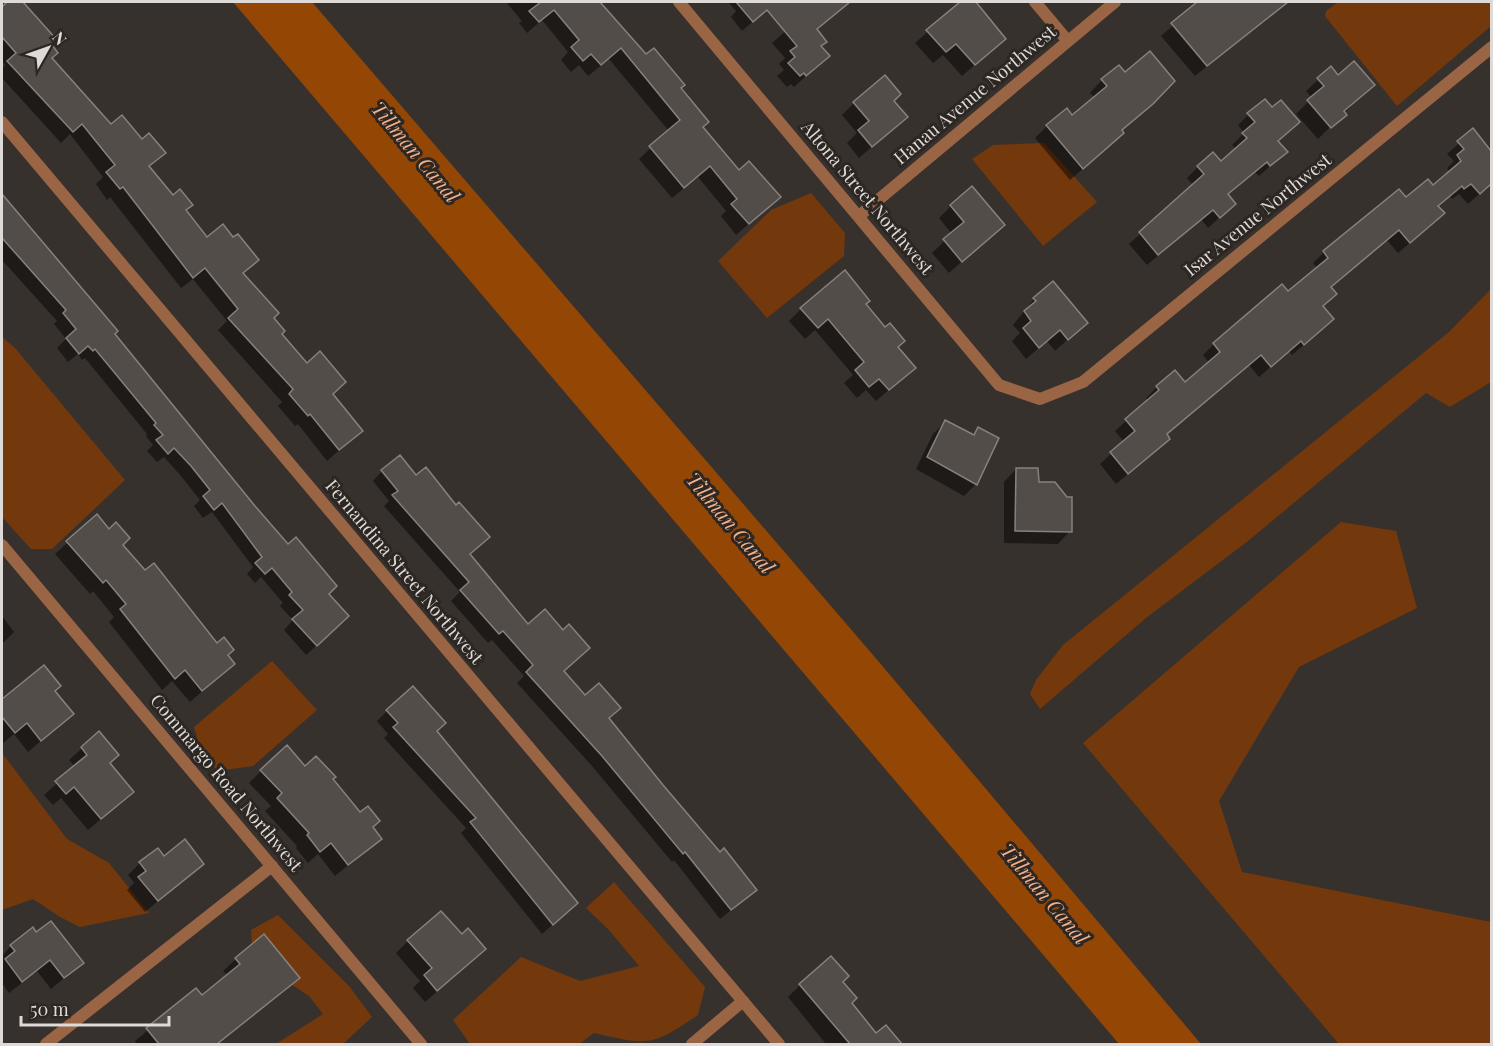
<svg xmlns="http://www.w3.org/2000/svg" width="1493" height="1046" viewBox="0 0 1493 1046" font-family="'Playfair Display',serif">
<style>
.green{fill:#74380d}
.water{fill:#944605}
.shadow{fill:#0007}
.building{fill:#534d49;stroke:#88817d;stroke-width:1.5}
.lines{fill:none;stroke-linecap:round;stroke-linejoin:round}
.street{stroke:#9a6545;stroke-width:12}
.labels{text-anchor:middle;stroke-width:6;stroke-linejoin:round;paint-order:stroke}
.street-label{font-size:18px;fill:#dedad7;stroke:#2d2723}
.water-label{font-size:20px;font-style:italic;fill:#f3b18b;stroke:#2d2723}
</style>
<rect width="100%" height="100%" fill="#37312d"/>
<!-- green -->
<g class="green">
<polygon points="1338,2 1491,2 1491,26 1397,106 1325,16 1326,11"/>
<polygon points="1044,143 1097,202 1043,246 972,159 993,145"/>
<polygon points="811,193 845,233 844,256 767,318 718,261 771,210"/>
<polygon points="1491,289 1491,382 1450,407 1426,393 1248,541 1146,618 1040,709 1030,694 1036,680 1063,645 1449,332"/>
<polygon points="2,337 15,348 125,480 52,549 31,549 2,517"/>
<polygon points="1341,522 1396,531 1417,608 1299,667 1219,801 1242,872 1491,922 1491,1044 1339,1044 1083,743"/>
<polygon points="272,661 317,710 253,766 217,771 202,754 194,727"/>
<polygon points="2,753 67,839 109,863 149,913 80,927 60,917 33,899 2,910"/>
<path d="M614,882L705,987L698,1015C652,1046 650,1046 594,1033L579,1044H470L453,1020L521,957L580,981L639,966L609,930L586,908Z"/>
<polygon points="278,915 349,986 372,1017 343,1044 276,1044 323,1014 309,996 253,959 251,930"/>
</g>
<!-- water -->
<polygon class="water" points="233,2 312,2 879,662 1201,1044 1119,1044"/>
<!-- shadow -->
<g class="shadow">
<polygon points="10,2 21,2 55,40 50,45 50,59 110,126 164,153 148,167 207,239 233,239 257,260 242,274 280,334 361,431 327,461 298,424 295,426 278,406 282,402 218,330 227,321 193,279 181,288 110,197 107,200 96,184 103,177 70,134 61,143 2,78 2,69 5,65 2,61 2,9"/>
<polygon points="506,2 598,2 679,89 702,128 739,172 779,197 736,235 721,216 726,211 698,177 672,198 639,159 669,131 609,59 588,76 579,65 571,72 561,60 568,52 542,20 527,33 519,23 522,21"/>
<polygon points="728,2 775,2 742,31 731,17 736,11"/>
<polygon points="819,2 836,2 841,7 816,30 820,47 828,56 794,87 791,84 787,87 777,76 784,70 779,64 785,58 772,43"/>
<polygon points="962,2 974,2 1004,39 962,76 943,55 933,63 915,43"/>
<polygon points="1200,2 1214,16 1231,2 1287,2 1195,76 1161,36"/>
<polygon points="1330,69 1337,77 1373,85 1318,139 1296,114 1312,98 1306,91"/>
<polygon points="1125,74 1152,103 1121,131 1122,133 1110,145 1070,180 1035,138 1047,126 1072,117 1095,98 1090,93 1102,80"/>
<polygon points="892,101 906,117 859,158 847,143 857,133 842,115 854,103"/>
<polygon points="1249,114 1286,152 1259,176 1255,172 1227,195 1234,204 1208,228 1201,219 1147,265 1129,244 1194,186 1187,178 1198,167 1220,163 1236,149 1232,145 1244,133 1238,125"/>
<polygon points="1473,131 1492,153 1492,183 1486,188 1468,204 1459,194 1452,199 1450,196 1437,207 1432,224 1398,253 1387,240 1330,288 1322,307 1332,319 1321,330 1292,355 1289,351 1259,377 1249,365 1165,435 1157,450 1116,484 1100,464 1124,442 1115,431 1148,401 1146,398 1157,387 1175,372 1185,384 1209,363 1203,355 1214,344 1281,286 1288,293 1317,268 1313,263 1324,252 1399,191 1406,200 1432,187 1450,172 1447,168 1454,161 1447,154"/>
<polygon points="2,195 116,330 113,334 327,594 338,626 306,655 284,630 293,620 280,606 283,603 261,577 255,583 247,574 253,567 212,512 203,518 194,506 200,500 181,476 164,457 157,462 147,451 153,445 146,436 147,434 85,358 82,360 78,354 68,362 57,348 66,339 54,324 57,321 2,260"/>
<polygon points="951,206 1003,225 949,273 932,253 952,234 939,218"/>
<polygon points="1034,299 1086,323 1055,351 1047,341 1026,359 1012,341 1020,333 1013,325"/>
<polygon points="864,304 914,368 876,401 866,390 857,398 844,383 853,375 815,330 805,339 789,321 801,309"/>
<polygon points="945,422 972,435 978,429 976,484 964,496 916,469 933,434"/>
<polygon points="1016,469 1037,483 1070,531 1058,544 1004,543 1004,482"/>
<polygon points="382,471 478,547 469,555 562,672 608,719 745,899 720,919 674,860 672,862 592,766 517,683 524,676 492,640 488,643 451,601 460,592 384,506 389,501 373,481"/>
<polygon points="96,517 145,573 233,664 190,702 172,681 162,690 109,622 114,617 93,591 90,594 55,554"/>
<polygon points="2,616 14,632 2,644"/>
<polygon points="44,667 54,692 72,714 28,752 14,734 2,744 2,701"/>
<polygon points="387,711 435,732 566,913 542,934 461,833 466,828 384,738 388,734 377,721"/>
<polygon points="99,733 108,764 132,792 88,830 61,798 53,805 44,795 75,767 69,760"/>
<polygon points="305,768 380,839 335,876 318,854 308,863 296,848 297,846 265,811 271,806 249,783 261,771"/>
<polygon points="164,858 202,864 145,912 127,890 134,883 128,875 140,863"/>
<polygon points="36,934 82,963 51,989 37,971 9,993 2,983 2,956 11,946"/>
<polygon points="264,936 298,978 286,990 218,1044 137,1044 135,1041 196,990 202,997 228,976 223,971 236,959"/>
<polygon points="408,941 472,961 425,1002 413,988 420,981 396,953"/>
<polygon points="841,982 850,1004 876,1035 886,1027 900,1044 826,1044 788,997 800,985"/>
</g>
<!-- building -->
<g class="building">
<polygon points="7,2 23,2 57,40 52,45 58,53 52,58 111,124 122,115 142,139 149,133 166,153 149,166 173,195 180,189 193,205 186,210 207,237 223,224 233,237 238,234 259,260 243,273 279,313 274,318 285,331 282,334 307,363 320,351 346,382 333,394 363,431 339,450 310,414 308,416 289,394 293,389 228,318 238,309 205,268 193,278 123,187 120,189 106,172 115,165 82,124 73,132 7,61 16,53 2,37 2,7"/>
<polygon points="541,2 600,2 646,54 654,48 685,85 681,88 709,122 703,127 739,170 749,161 781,197 749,224 731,204 737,199 710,166 684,188 649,146 680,120 621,48 601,65 591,54 583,61 571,47 579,40 554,10 539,22 529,11"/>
<polygon points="736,2 850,2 817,29 827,42 821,46 830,56 806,76 804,73 800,76 788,63 795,57 790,51 797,46 767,10 753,22"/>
<polygon points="960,2 976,2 1006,39 975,65 956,44 946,52 926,30"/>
<polygon points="1197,2 1288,2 1207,66 1171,23"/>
<polygon points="1150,51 1175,81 1153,104 1122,130 1124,133 1083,169 1046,125 1067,108 1072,115 1107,86 1101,79 1119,65 1125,72"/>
<polygon points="1354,61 1375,85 1344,111 1347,115 1331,128 1307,100 1324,86 1317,78 1331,66 1338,75"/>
<polygon points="885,75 901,94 894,101 908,117 872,147 858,130 869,121 853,102"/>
<polygon points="1265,99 1272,107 1281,100 1300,122 1278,141 1288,152 1270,166 1267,162 1228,194 1236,204 1220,218 1213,210 1158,255 1139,232 1204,174 1197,166 1213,152 1221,161 1247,138 1242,133 1255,122 1247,113"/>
<polygon points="1473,128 1491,151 1491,184 1480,194 1471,184 1464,189 1462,186 1438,206 1445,213 1410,243 1399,230 1331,287 1337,294 1323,306 1334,319 1304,345 1301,341 1271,367 1261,355 1167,434 1170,439 1128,474 1110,452 1135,431 1125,419 1159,390 1156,386 1175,370 1185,382 1220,352 1213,343 1282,284 1288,291 1328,258 1323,251 1399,189 1406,197 1428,179 1433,185 1461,161 1457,155 1464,149 1457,141"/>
<polygon points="972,186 1005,225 962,262 943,239 964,222 950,205"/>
<polygon points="2,194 118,331 115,334 255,506 288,544 296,537 337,586 329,594 349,616 317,646 292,619 303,610 289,595 292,592 272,568 265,574 255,563 262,557 222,503 214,510 203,496 210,490 191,466 174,448 168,454 156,440 163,435 154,425 156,423 95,349 93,351 88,346 79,354 66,338 76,329 63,313 66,310 2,238"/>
<polygon points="845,270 870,301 866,304 885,327 890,323 905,341 898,347 916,368 889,390 879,379 869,387 855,370 864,362 828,319 818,328 800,308"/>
<polygon points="1053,281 1088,323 1068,340 1060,330 1039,348 1023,328 1031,321 1024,311 1036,301 1033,298"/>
<polygon points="945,420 974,435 978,427 999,438 977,485 927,457"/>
<polygon points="400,455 416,475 426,467 456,505 459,502 490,537 470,554 528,624 545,609 563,630 569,624 590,648 564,671 585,695 599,683 621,708 609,718 663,785 720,852 724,848 757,890 731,910 685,852 683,854 602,756 526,672 533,665 503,631 499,634 460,590 469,582 392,495 398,491 381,470"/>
<polygon points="1016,468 1038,468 1039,482 1055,482 1067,497 1072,497 1072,532 1015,531"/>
<polygon points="97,514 109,529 116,522 130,538 123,545 145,570 154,563 217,643 224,637 234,650 228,655 235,664 202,691 185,670 175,679 120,609 126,604 106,580 103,583 66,541"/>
<polygon points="44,665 61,686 55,691 74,714 41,741 27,723 15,733 2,717 2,699"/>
<polygon points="413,686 446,723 437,731 578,903 553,925 470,822 476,818 393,727 398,723 386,710"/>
<polygon points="99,731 119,755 110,763 134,792 101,819 74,787 66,794 55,781 87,755 81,747"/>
<polygon points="287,745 305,766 316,756 336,777 333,779 360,812 368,806 380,821 373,827 382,839 348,865 331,843 320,852 307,835 309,833 277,798 282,793 260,770"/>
<polygon points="185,839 204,864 158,901 138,877 146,871 139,862 158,848 164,856"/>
<polygon points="441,911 462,934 468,928 486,949 437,991 424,975 432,968 407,940"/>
<polygon points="51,921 84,963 64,978 50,960 22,982 5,959 15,951 10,945 33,927 36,932"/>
<polygon points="264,934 300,978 217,1044 159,1044 146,1028 196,988 202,995 240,964 235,958"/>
<polygon points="831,956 849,976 843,982 857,998 852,1003 876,1033 886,1025 902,1044 850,1044 799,984"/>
</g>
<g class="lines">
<!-- street -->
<g class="street">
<polyline points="679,2 999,385 1040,399 1083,382 1492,47"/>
<polyline points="1035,2 1067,40"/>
<polyline points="2,122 779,1044"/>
<polyline points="859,216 1115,2"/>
<polyline points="2,545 421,1044"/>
<polyline points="46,1044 272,866"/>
<polyline points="692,1044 743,1001"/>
</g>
</g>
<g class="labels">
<!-- street labels -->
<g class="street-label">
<text transform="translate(975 95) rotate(-40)" y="6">Hanau Avenue Northwest</text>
<text transform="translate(867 198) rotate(50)" y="6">Altona Street Northwest</text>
<text transform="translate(1258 215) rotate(-39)" y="6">Isar Avenue Northwest</text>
<text transform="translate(404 572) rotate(50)" y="6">Fernandina Street Northwest</text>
<text transform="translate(226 783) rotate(50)" y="6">Commargo Road Northwest</text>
</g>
<!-- water labels -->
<g class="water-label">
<text transform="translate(415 152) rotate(50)" y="7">Tillman Canal</text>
<text transform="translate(730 523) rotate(50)" y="7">Tillman Canal</text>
<text transform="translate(1044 894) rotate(50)" y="7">Tillman Canal</text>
</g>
</g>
<!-- border -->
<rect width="1493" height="1046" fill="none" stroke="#dedad7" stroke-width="6"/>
<!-- north arrow -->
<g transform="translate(48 48) rotate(50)" stroke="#2d2723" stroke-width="4.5" paint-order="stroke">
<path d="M0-4.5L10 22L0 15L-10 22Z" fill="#dedad7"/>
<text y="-9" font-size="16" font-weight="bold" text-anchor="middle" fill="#dedad7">N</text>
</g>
<!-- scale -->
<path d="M21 1016v9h148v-9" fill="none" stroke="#dedad7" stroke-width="3"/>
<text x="30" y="1016" font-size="18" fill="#dedad7" stroke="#2d2723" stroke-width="4.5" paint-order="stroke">50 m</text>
</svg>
